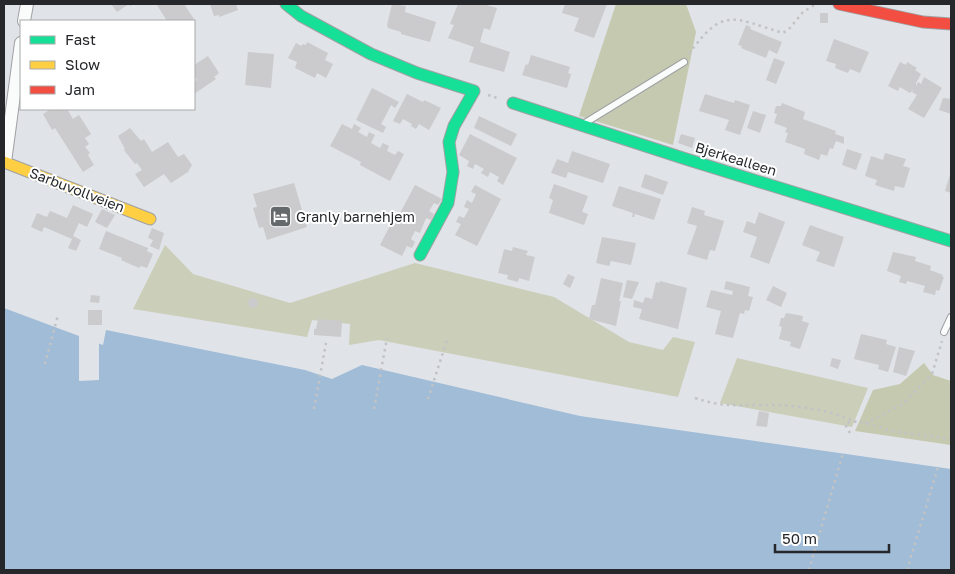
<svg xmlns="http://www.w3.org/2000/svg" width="955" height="574" viewBox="0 0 955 574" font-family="'Golos Text',sans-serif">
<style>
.green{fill:#cbceb9}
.forest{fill:#c5c9af}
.water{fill:#a0bcd7}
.pier{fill:#e0e3e7}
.building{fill:#cbcacc}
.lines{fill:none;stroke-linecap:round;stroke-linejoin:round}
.lane-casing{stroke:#9fa1a4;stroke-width:8}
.street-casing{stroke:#9fa1a4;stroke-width:14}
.fast-casing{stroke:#9fa1a4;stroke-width:13}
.slow-casing{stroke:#9fa1a4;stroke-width:13}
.jam-casing{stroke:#9fa1a4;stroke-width:13}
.path{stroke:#c2c3c5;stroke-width:2.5;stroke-dasharray:2.5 4;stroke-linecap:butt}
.lane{stroke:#fafbfb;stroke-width:6}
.street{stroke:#fafbfb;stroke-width:12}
.fast{stroke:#16e098;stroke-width:11}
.slow{stroke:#ffcf43;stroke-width:11}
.jam{stroke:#f24e42;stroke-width:11}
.labels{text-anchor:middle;stroke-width:4;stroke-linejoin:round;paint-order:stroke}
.street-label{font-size:14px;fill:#25272a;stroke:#fff}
.poi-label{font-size:14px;fill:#25272a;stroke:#fff;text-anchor:start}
</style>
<rect width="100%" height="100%" fill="#e0e3e7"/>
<!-- green -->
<g class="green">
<polygon points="165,245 193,274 290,303 415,263 554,297 629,342 663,350 673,337 695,342 678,397 379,340 349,345 350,324 312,320 307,337 133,309"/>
<polygon points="737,358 868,388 852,427 720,403"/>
</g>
<!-- forest -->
<g class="forest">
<polygon points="616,4 686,4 696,32 673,145 579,116"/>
<polygon points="924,363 933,375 951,381 951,445 855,431 873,390 900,384"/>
</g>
<!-- water -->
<polygon class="water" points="4,308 103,345 106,330 305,370 332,379 362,365 580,416 951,469 951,570 4,570"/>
<!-- pier -->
<polygon class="pier" points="79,333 99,341 99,380 79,381"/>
<!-- building -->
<g class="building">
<polygon points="111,4 134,4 130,6 129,4 117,12"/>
<polygon points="159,4 184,4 194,19 191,21 167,21 157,5"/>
<polygon points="210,4 236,4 238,10 219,17 219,15 214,16"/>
<polygon points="392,4 406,6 405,12 436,22 430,42 401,34 401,32 388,28 387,25"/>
<polygon points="458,4 483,4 497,8 490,30 484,28 480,42 510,52 504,72 469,62 474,47 448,38 454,25 450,24"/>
<polygon points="565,4 607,4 594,38 574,31 579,18 562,13"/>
<rect x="820" y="13" width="8" height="10"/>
<polygon points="746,25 751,27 750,29 782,42 777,54 769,50 766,58 741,48 742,46 738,45"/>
<polygon points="834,39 869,52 860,73 850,69 848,73 835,68 836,64 826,61"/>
<polygon points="307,42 328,53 325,60 333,64 326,78 317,73 315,78 295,68 297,62 288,58 296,43 301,46 303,44 306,45"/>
<polygon points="248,52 274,54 271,88 245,85"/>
<polygon points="531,55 570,67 568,73 571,74 567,88 522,75 526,64 528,65"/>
<polygon points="208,56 219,73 214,77 216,79 194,94 194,82 197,80 194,75 194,65"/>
<polygon points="774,58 785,62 776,84 766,80"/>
<polygon points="900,62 906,65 907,62 917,68 915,70 921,74 916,83 916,86 918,82 921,84 924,77 942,88 924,118 908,109 917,95 912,92 914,89 910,93 900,87 898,91 888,86"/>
<polygon points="372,88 399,102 395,108 391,105 386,115 381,124 386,127 383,133 356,120"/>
<polygon points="407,94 423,102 424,100 441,108 429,130 419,124 416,129 411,126 412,124 403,119 400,124 393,121"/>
<polygon points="705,94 734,103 735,100 750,105 740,135 725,130 729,120 699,111"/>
<polygon points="943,98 951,99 951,114 939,110"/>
<polygon points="782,103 805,112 803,119 836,131 835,134 844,137 844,144 836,141 833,149 830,148 827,156 821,154 819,160 804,154 805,149 785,142 788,133 785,132 787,128 774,123 777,114 774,113 776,106 781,106"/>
<polygon points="51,109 67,109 73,119 79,115 91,134 85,138 89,144 85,147 90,153 88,155 94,165 83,172 55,128 52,130 43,114"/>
<polygon points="753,111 766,115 760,133 747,128"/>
<polygon points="479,116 517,134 511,146 474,128"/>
<polygon points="342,124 352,129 354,124 361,128 358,132 367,137 369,132 375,135 371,143 380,148 383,143 389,146 387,151 395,155 398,151 404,154 390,181 360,165 361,162 330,146"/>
<polygon points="130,128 141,141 144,139 152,152 168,142 178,157 184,154 192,165 188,172 171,183 164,174 144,187 135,174 142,170 137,163 135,164 124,150 125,149 118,136"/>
<polygon points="470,134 517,158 503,185 497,181 499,177 490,172 488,177 481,173 484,169 475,164 473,169 467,166 469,161 459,155"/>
<polygon points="681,134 695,138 692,148 678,143"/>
<polygon points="847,149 862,154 856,170 842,165"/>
<polygon points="572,151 610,164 603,183 568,172 566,178 551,173 557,159 568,163"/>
<polygon points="885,153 906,159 903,166 910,168 904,188 895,186 894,191 875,185 877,180 865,176 871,156 883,160"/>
<polygon points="951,171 951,193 945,191"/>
<polygon points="645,174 668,182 663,195 641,187"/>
<polygon points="294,183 307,227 267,240 263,227 259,228 253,208 257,207 253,194"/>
<polygon points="554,184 588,196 582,212 588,214 584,225 549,213 553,200 549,198"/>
<polygon points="415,185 442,199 438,205 434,203 429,211 434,214 431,220 426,218 420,233 415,231 411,239 415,242 412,248 407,246 402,256 380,245 396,214 399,215"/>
<polygon points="475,185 501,199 477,246 455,235 461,224 456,222 459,216 464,218 469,209 464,207 467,200 472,203 476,194 471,192"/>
<polygon points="619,186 661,199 654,220 635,214 634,217 632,217 633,213 612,206"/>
<polygon points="73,205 93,214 87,227 79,223 73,236 81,240 76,251 68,248 72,239 44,227 42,232 31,227 37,213 47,217 50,211 67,218"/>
<polygon points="692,207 705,211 704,215 724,221 715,251 710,250 707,260 687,254 697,226 687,223"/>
<polygon points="102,209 115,215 107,228 95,222"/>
<polygon points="759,212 785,222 769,264 750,257 757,237 743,232 747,221 755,224"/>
<polygon points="810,225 844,237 834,267 816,261 820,252 802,245"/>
<polygon points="152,228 164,233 159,250 150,246 153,240 148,238"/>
<polygon points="106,231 148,248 147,251 153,254 147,268 141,266 139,268 121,260 122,258 99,249"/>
<polygon points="602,237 636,243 631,265 611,261 609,266 596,263"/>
<polygon points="513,247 528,251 526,255 535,257 529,281 519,278 518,282 507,279 508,275 498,273 504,249 512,251"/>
<polygon points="893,252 916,257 915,261 931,266 930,270 943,275 942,277 944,277 939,291 936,290 935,295 923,292 925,286 907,281 906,284 899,282 901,276 887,271"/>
<polygon points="568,274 575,277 570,288 563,284"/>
<polygon points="601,278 623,283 619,301 621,301 616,326 589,319 592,305 595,305"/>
<polygon points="627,280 639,282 632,299 623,297"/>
<polygon points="660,281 687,288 678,329 639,319 642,309 633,307 634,300 643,303 645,297 652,299 656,282 659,283"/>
<polygon points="726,281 750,287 748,296 753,297 749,311 745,310 744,314 740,313 733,338 715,334 721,311 706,307 711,290 732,295 733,291 724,289"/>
<polygon points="773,286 787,293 781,307 766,300"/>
<polygon points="91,295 100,296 99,303 90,302"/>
<circle cx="253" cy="303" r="5"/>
<rect x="88" y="310" width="14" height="15"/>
<polygon points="786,313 803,316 802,321 809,323 800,349 790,346 791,342 779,339 782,327 779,326 781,318 784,318"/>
<polygon points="318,319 342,321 341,337 314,335 314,329 316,329"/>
<polygon points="861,334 887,340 886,344 896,347 888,372 878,369 879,365 854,359"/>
<polygon points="899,347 915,351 906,376 893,372"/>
<polygon points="832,358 841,360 838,369 830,366"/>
<polygon points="759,411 769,413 767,427 756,426"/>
</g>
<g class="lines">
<defs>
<g id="lane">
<polyline points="585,123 684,62"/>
<polyline points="944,332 951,317"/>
</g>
<g id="street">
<polyline points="24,21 27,4"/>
<polyline points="5,162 21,43"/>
</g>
<g id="fast">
<polyline points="286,4 301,16 371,54 417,73 474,91 454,126 449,142 453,172 448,203 420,255"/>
<polyline points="513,103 689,160 951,241"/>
</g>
<polyline id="slow" points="4,162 150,219"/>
<polyline id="jam" points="839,4 923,22 951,24"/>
</defs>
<!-- lane casing -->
<use href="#lane" class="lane-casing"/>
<!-- street casing -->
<use href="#street" class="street-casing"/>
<!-- fast casing -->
<use href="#fast" class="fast-casing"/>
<!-- slow casing -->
<use href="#slow" class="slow-casing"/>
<!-- jam casing -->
<use href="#jam" class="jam-casing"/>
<!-- path -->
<g class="path">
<path d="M689,54C723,6 733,18 783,33L790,28L803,12L816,4"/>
<polyline points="488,95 500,99"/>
<polyline points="45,364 58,315"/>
<path d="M695,398C722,407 733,405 761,405C792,404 828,409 856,422"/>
<polyline points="428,399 448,337"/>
<polyline points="314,409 326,343"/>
<polyline points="374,409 387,338"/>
<polyline points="865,423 902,405 932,374 942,341"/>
<path d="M850,433L845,424C860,417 877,428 892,431C911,434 931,436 951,439"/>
<polyline points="809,570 843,453"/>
<polyline points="907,570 938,467"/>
</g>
<!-- lane -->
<use href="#lane" class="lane"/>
<!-- street -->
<use href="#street" class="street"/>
<!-- fast -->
<use href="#fast" class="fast"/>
<!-- slow -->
<use href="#slow" class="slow"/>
<!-- jam -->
<use href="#jam" class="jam"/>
</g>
<!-- icons -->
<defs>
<symbol id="hotel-square" viewBox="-11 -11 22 22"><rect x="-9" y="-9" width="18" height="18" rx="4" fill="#66696c" stroke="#fff"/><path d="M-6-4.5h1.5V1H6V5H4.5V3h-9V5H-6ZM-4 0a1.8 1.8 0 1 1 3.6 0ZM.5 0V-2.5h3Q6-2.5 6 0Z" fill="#fff"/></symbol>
</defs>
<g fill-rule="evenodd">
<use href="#hotel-square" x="268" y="204" width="25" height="25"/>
</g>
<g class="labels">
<!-- street labels -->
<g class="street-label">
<text transform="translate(736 159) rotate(17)" y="5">Bjerkealleen</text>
<text transform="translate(77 190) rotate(21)" y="5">Sarbuvollveien</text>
</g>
<!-- poi labels -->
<g class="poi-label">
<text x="296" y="222">Granly barnehjem</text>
</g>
</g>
<!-- border -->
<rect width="955" height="574" fill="none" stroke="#25272a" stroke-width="10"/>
<!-- legend -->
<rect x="20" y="20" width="175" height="90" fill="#ffffff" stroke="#a8a9aa"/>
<rect x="30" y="36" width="25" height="8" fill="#16e098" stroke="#a8a9aa"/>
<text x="65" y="45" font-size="15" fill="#25272a">Fast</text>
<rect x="30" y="61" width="25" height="8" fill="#ffcf43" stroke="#a8a9aa"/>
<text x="65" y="70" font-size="15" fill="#25272a">Slow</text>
<rect x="30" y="86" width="25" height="8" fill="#f24e42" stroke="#a8a9aa"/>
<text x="65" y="95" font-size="15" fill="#25272a">Jam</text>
<!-- scale -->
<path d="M775 544v8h114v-8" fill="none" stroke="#25272a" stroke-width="2.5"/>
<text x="782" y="544" font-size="15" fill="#25272a" stroke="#ffffff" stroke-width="4" paint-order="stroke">50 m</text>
</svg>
